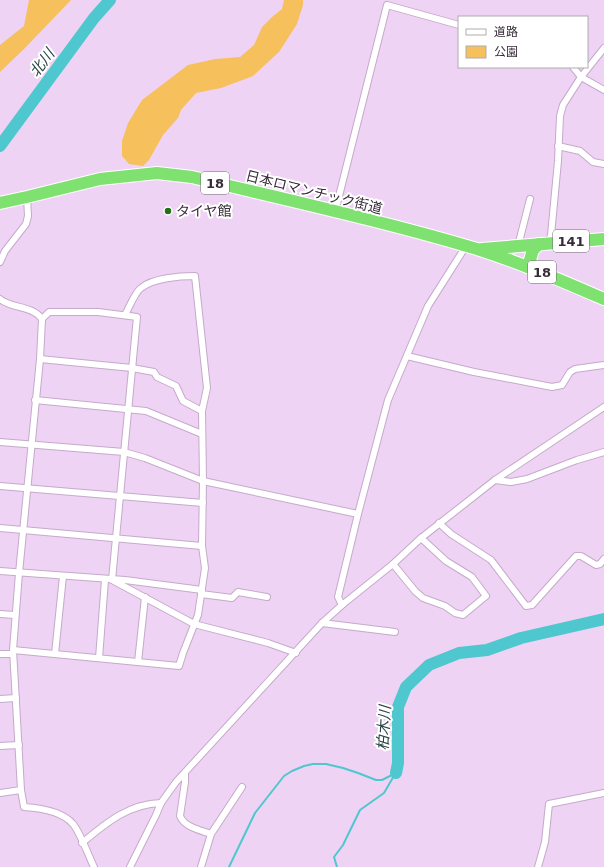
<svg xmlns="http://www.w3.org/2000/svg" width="604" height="867" viewBox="0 0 604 867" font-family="'DejaVu Sans','Noto Sans JP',sans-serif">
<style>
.green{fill:#f6c05c}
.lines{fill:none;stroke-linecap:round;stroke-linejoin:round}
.stream{stroke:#4fc7ce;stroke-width:2}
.river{stroke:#4fc7ce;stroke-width:12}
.street-casing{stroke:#c5aaca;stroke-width:8}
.highway-casing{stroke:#fff;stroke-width:14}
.street{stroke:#fff;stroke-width:6}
.highway{stroke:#7fe170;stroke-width:12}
.poi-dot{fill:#237015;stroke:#fff;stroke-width:1.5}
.labels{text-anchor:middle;stroke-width:4;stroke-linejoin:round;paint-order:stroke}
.shield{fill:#fff;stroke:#736b74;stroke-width:1}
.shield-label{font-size:13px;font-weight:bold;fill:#372c39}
.street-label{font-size:14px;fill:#372c39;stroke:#fff}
.poi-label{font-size:14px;fill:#372c39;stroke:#fff;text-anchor:start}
.water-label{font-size:15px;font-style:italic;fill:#2a4446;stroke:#fff}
</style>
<rect width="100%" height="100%" fill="#efd3f4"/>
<!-- green -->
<g class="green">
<polygon points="29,0 71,0 24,49 0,72 0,45 24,26"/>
<polygon points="284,0 303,0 303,5 297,24 279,52 253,76 221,88 196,93 181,110 178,118 163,135 149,160 143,166 129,164 122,156 122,141 128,123 142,100 188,65 215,59 240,57 254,45 262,27 272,17 282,9"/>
</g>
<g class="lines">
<!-- stream -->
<g class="stream">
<polyline points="229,867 255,813 284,776 292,771 304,766 313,764 326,764 343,768 358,773 376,780 382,780 396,773"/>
<polyline points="337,867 334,857 343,845 360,810 384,793 395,774"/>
</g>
<!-- river -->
<g class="river">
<polyline points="0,146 94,18 110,0"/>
<polyline points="396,773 398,763 398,707 406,687 429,665 459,653 487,650 521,638 604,619"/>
</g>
<defs>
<g id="street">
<polyline points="573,67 581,77 604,90"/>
<polyline points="558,146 580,151 593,162 604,164"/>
<polyline points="335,212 387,5 459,25"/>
<polyline points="549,243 551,235 558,161 560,116 563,105 581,77 604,48"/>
<polyline points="518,246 530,199"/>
<polyline points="0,262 5,251 26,224 28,216 27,197"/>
<path d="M0,299C12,309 32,305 42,319L40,359L19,573L13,650L21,790L24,807C40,808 62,811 73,824C80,832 89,857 94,867"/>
<path d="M125,315C129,308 135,292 141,288C153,278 180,276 195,276L207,388L202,411"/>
<polyline points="42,319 49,312 98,312 137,317 112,580"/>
<polyline points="407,356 474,372 552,387 562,385 570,372 575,369 604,365"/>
<polyline points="35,400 146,411 202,434"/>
<polyline points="0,442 124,452 145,458 203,481 358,514"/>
<polyline points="495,480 511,482 527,479 577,460 604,452"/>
<polyline points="0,486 203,503"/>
<polyline points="439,523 451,534 491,560 526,606 532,605 576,556 581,556 596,565 600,564 604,559"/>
<polyline points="0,528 202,546"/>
<polyline points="393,564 415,591 423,598 445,606 455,613 463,615 486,596 472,577 446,561 421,538"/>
<polyline points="0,571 125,580 202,590"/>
<polyline points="114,581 194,624 268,643 296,653"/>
<polyline points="201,594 232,598 238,592 267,597"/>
<polyline points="342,605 338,597 358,514 388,400 428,306 466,246"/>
<polyline points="0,614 15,615"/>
<polyline points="322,623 395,632"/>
<polyline points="13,650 179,666 183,653 198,615 205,568 202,546 203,481 202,411 183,401 176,386 157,377 154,372 132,368 40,359"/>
<polyline points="0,654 13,654"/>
<polyline points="55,654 63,576"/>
<polyline points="99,658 105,580"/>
<polyline points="138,662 145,597"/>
<polyline points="0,699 16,698"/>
<polyline points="0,746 19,745"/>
<path d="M185,774V782L180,816C184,827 200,830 211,834"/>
<polyline points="0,793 21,790"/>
<path d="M82,843C106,823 128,804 161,803"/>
<polyline points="130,867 156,815 161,803 176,782 322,623 342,605 393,564 421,538 495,480 604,407"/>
<polyline points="201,867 211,834 242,787"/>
<polyline points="538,867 545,842 549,804 604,793"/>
</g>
<g id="highway">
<path d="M0,203L27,197L100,179L157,173L192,177C287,200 383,221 477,249C521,263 562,281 604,299"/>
<polyline points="482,249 604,239"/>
<polyline points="538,271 532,265 530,260 533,250 539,244"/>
</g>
</defs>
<!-- street casing -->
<use href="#street" class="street-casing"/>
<!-- highway casing -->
<use href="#highway" class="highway-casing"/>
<!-- street -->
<use href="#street" class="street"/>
<!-- highway -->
<use href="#highway" class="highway"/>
</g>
<!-- markers -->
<circle class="poi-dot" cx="168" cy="211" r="4"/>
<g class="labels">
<!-- shield labels -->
<g class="shield">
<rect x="201" y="172" width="28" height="22" rx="3"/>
<rect x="553" y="230" width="36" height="22" rx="3"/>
<rect x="528" y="261" width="28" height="22" rx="3"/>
</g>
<g class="shield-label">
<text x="215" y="188">18</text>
<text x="571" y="246">141</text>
<text x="542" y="277">18</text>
</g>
<!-- street labels -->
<g class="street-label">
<text transform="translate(314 192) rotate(14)" y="5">日本ロマンチック街道</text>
</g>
<!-- poi labels -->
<g class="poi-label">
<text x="176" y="216">タイヤ館</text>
</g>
<!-- water labels -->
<g class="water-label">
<text transform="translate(42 63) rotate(-53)" y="5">北川</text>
<text transform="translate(384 728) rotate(-87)" y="5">柏木川</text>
</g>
</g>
<!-- legend -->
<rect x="458" y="16" width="130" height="52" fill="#ffffff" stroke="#afabb0"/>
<rect x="466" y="29" width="20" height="6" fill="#ffffff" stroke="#afabb0"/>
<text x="494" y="36" font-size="12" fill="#372c39">道路</text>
<rect x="466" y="46" width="20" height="12" fill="#f6c05c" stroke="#afabb0"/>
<text x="494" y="56" font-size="12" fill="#372c39">公園</text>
</svg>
